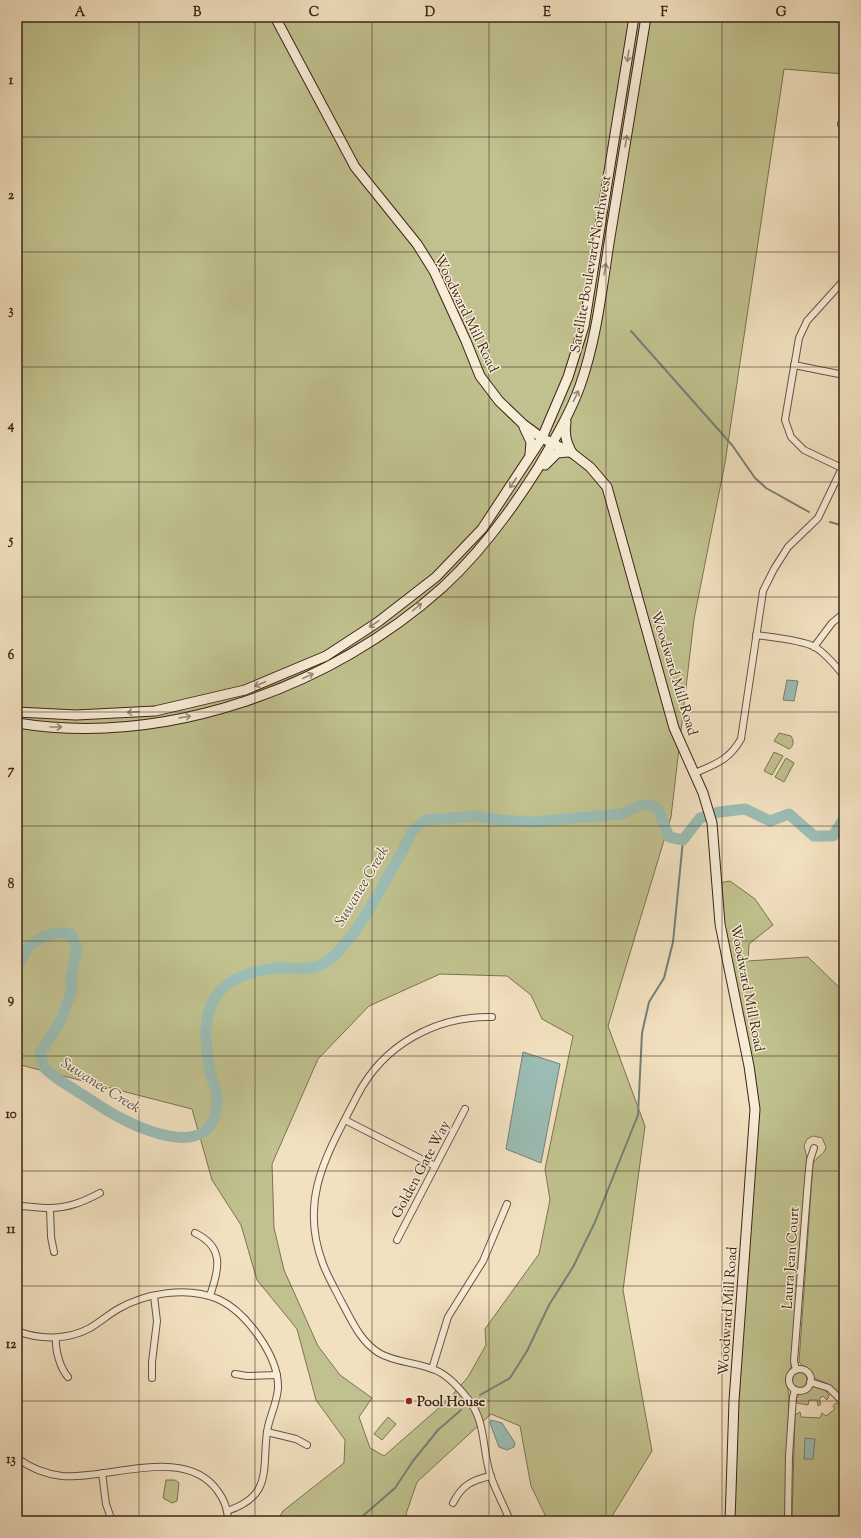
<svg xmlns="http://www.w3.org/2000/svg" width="861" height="1538" viewBox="0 0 861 1538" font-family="'Sorts Mill Goudy',serif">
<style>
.green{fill:#c0c18e;stroke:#7e7254;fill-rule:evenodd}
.water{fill:#9bbdb5;stroke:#758077}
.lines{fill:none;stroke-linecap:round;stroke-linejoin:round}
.stream{stroke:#758077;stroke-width:2}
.river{stroke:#9bbdb5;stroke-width:11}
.street-casing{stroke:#6a5343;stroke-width:8}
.secondary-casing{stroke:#3d2419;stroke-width:11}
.street{stroke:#f7ecd6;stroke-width:6}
.secondary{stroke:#f7ecd6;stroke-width:9}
.oneway{stroke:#9a8878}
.grid{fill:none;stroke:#3d2419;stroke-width:1;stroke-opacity:0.55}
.poi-dot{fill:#8f2418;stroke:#f7ecd6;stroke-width:1.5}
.labels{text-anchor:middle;stroke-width:3;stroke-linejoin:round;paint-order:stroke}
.street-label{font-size:14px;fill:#3d2419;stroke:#f7ecd6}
.poi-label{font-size:14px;font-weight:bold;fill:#3d2419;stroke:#f7ecd6;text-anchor:start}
.water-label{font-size:15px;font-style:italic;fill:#595248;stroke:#f7ecd6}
.neatline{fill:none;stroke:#3d2419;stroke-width:1.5}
.grid-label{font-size:13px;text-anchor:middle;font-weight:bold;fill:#3d2419}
</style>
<rect width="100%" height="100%" fill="#f2e1c0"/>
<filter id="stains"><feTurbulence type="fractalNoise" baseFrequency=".005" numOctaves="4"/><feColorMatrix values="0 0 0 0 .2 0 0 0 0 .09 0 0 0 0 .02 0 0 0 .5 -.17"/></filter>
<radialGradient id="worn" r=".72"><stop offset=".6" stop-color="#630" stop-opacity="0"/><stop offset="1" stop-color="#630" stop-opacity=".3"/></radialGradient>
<!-- green -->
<g class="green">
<path d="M17,17H844V74L784,69L725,463L694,619L671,817L608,1026L645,1126L623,1290L652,1451L609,1521H548L531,1486L520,1426L491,1414L417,1482L406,1514L409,1521H277L283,1511L344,1463L345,1440L316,1400L297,1329L257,1280L241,1225L212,1180L192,1109L17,1064ZM440,974L507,976L531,995L542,1019L573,1036L545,1169L550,1200L539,1254L485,1329L486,1345L468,1377L448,1400L384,1456L370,1448L359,1417L372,1398L340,1375L318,1346L284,1270L274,1228L272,1164L318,1059L369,1006Z"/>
<path d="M779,733L791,736C794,741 794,746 789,749L774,741Z"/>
<polygon points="774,752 783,756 772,775 764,771"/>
<polygon points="786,758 794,763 784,782 775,777"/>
<path d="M730,881L755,899L773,925L749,944L748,961L808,957L844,992V1397L828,1384L814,1378L799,1362L813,1164C816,1156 824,1156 826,1147L822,1138L813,1136L807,1139L804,1146L807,1158L791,1367L786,1379L789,1395L785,1521H733V1480L757,1117L728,951L719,883Z"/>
<circle cx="799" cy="1380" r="8"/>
<polygon points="815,1386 825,1390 829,1395 827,1400 823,1396 819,1399 821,1404 818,1406 817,1400 809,1400 808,1405 797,1403 796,1398 800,1394"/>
<polygon points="836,1403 841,1404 844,1408 844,1521 792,1521 795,1415 800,1412 801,1417 820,1418 822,1413 826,1416 835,1409 833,1406"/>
<polygon points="388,1417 396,1424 382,1440 374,1434"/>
<polygon points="166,1480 175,1480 179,1483 177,1501 172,1503 163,1498"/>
</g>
<!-- water -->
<g class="water">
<polygon points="787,680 798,681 794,701 783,700"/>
<polygon points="523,1052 560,1064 541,1163 506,1149"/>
<polygon points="491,1420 502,1423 515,1443 514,1447 507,1450 499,1447 490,1423"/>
<polygon points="805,1438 815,1439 813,1459 804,1459"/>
</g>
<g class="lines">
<!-- stream -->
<g class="stream">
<polyline points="631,331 732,445 755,478 766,488 809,512"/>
<polyline points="830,522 844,526"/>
<polyline points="480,1395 510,1378 527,1351 549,1305 573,1267 595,1222 638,1115 642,1033 649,1002 664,978 673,942 683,840"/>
<polyline points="357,1521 395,1488 413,1461 438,1430 461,1410"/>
</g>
<!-- river -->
<path class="river" d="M17,965C22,959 24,951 30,946C41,936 56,930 71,934L77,948L71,976L72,989L61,1020L40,1054C42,1058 43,1065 45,1068C50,1076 87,1097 97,1104C129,1126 219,1170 217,1097C217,1091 214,1085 212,1079C205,1050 199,1011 223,988C237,974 266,968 285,968C297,968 309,971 321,965C350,952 387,877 404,848L412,831L426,820L477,816L499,820L532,822L622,814L641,805H650L658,809L669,837L683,840L700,818L719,812L745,809L770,821L789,814L814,836H833L844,818"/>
<defs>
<g id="street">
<polyline points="841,124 844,124"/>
<polyline points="844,280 807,321 799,338 785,420 791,437 804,450 844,469"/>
<polyline points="794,365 844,375"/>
<path d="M756,635C771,637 803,640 815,647C826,654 836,666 844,676"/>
<polyline points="814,647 832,623 844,613"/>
<path d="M695,773C716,764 729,760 741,739L763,591L774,569L788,547L818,518L842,468"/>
<path d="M492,1017C435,1016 383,1045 357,1096C328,1153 298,1198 323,1264C328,1277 335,1289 341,1301C352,1321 360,1341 379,1353C396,1363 417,1362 435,1370C448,1375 459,1388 468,1399C486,1421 482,1448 490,1474C495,1490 504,1505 510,1521"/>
<polyline points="345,1120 435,1166"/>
<path d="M17,1206C28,1206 38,1208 49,1208C68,1208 83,1202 100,1193"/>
<polyline points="50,1208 51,1237 54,1252"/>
<path d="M195,1233C226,1248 218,1270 210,1296"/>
<polyline points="397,1240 465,1109"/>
<path d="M17,1331C40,1340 68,1340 90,1328C100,1322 108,1315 118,1309C146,1293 187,1286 218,1299C246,1312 279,1356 278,1388C277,1404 269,1417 267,1432C262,1469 273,1496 227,1511"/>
<path d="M56,1338C55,1350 60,1368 68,1377"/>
<polyline points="432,1369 448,1317 483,1261 507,1204"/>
<circle cx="800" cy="1380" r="11"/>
<polyline points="796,1370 794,1361 808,1180 810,1160 814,1148"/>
<polyline points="235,1374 247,1376 277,1375"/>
<polyline points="152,1378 152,1362 157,1321 154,1296"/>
<polyline points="810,1382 829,1388 844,1403"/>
<polyline points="267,1432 296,1439 307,1445"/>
<path d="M17,1458C30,1468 46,1474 62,1476C109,1480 184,1445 217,1490C224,1499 228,1509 228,1521"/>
<polyline points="102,1473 106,1504 112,1521"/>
<path d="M453,1503C462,1485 472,1480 491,1476"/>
<polyline points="788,1521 789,1456 793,1397 795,1390"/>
</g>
<g id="secondary">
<polyline points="275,17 355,167 417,244 434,271 466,341 480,376 499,401 523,424 542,438 572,453 590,467 607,487 674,728 703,793 712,823 720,924 749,1066 755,1109 734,1401 730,1521"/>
<path d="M566,422C564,434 566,442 572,453"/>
<polyline points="524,427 531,442 530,454"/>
<polyline points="545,465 557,453 568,452"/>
<polyline points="17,712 76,715 155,711 245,690 326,656 378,622 436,577 482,529 542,438 568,377 584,326 634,17"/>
<path d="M17,723C167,747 332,687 443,587C481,552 511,511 538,468C553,442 570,414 580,386C597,338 602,287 610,237C622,164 634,90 646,17"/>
</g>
</defs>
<!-- street casing -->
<use href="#street" class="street-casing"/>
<!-- secondary casing -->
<use href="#secondary" class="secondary-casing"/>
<!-- street -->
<use href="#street" class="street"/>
<!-- secondary -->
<use href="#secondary" class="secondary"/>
</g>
<!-- one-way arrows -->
<defs><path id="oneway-shaft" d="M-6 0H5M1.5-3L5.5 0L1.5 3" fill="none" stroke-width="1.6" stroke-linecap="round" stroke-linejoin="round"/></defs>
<g class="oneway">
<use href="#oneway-shaft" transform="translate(628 56) rotate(98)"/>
<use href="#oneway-shaft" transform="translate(626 141) rotate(-81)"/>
<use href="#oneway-shaft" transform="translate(605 269) rotate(-81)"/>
<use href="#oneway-shaft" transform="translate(576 396) rotate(-64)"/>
<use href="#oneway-shaft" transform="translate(513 483) rotate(123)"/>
<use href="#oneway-shaft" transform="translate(417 607) rotate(-39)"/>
<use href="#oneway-shaft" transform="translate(374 624) rotate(146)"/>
<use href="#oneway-shaft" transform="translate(308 676) rotate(-24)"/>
<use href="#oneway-shaft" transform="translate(260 684) rotate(157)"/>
<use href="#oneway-shaft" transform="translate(133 712) rotate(177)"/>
<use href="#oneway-shaft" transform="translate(185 717) rotate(-8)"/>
<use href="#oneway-shaft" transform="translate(56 727)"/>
</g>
<!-- grid -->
<path class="grid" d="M139,17V1521M255,17V1521M372,17V1521M489,17V1521M606,17V1521M722,17V1521M17,137H844M17,252H844M17,367H844M17,482H844M17,597H844M17,712H844M17,826H844M17,941H844M17,1056H844M17,1171H844M17,1286H844M17,1401H844"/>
<!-- markers -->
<circle class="poi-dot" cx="409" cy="1401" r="4"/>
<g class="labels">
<!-- street labels -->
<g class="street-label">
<text transform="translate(590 264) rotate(-80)" y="5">Satellite Boulevard Northwest</text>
<text transform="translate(467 313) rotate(64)" y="5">Woodward Mill Road</text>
<text transform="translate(675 673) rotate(73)" y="5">Woodward Mill Road</text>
<text transform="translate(748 988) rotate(79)" y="5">Woodward Mill Road</text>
<text transform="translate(420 1169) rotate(-62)" y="5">Golden Gate Way</text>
<text transform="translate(790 1258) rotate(-86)" y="5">Laura Jean Court</text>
<text transform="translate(727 1311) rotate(-86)" y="5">Woodward Mill Road</text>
</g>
<!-- poi labels -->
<g class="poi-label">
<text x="417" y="1406">Pool House</text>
</g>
<!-- water labels -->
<g class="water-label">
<text transform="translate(361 886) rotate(-59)" y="5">Suwanee Creek</text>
<text transform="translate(101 1085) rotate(32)" y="5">Suwanee Creek</text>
</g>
</g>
<!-- margin -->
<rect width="861" height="1538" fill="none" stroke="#f2e1c0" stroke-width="44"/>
<rect x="22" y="22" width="817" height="1494" class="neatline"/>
<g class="grid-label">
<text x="80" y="16">A</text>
<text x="197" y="16">B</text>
<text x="314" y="16">C</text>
<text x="430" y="16">D</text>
<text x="547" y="16">E</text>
<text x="664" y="16">F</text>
<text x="781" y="16">G</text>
<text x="11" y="84">1</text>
<text x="11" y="199">2</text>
<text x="11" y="314">3</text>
<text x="11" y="429">4</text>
<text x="11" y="544">5</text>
<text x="11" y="659">6</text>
<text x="11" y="774">7</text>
<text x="11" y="888">8</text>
<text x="11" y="1003">9</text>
<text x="11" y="1118">10</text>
<text x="11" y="1233">11</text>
<text x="11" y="1348">12</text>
<text x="11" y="1463">13</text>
</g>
<rect width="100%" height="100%" filter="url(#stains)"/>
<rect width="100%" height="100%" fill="url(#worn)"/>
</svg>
